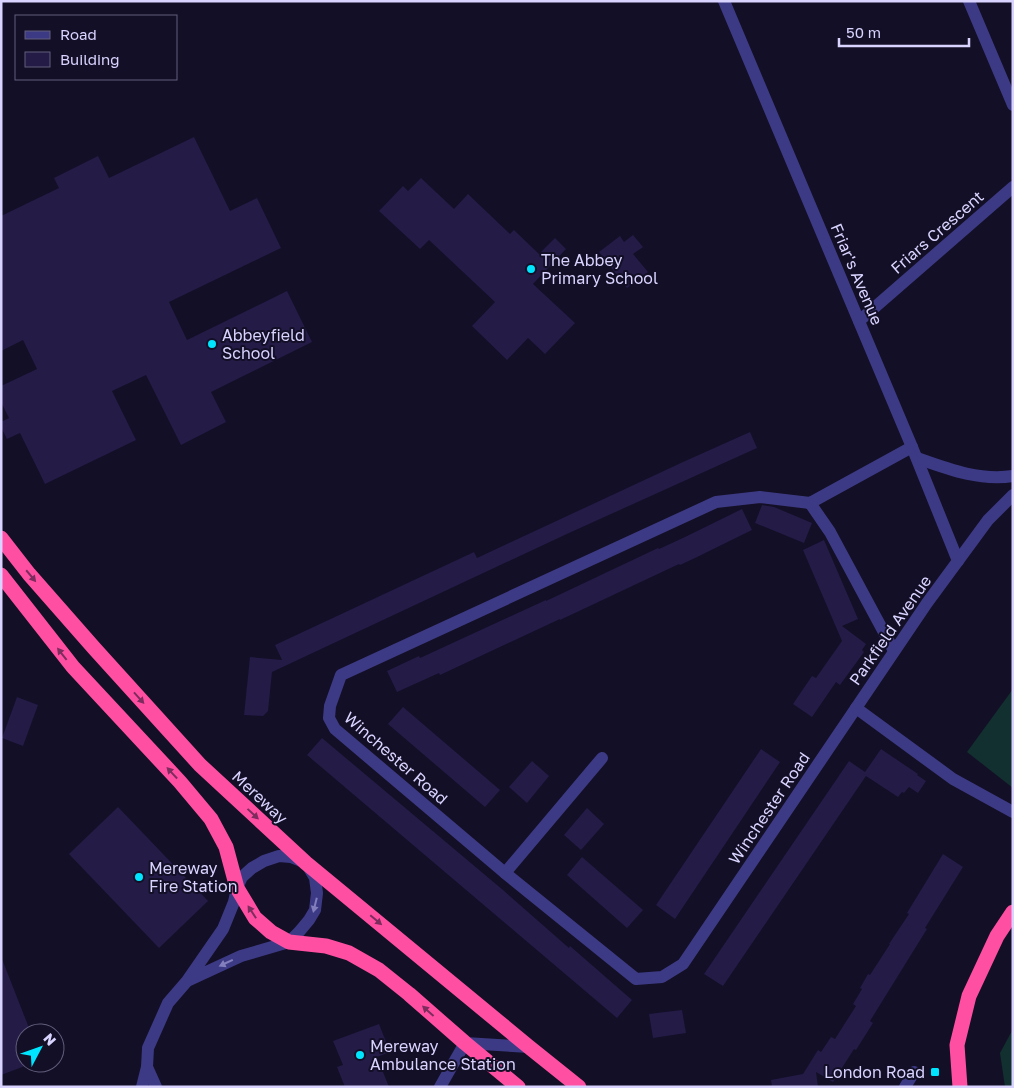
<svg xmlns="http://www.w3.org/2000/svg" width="1014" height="1088" viewBox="0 0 1014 1088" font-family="'Golos Text',sans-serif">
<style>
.green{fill:#12302f}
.building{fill:#241b47}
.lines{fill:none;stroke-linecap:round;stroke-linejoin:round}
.minor{stroke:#3d3a85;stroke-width:12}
.highway{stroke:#ff4fa3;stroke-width:15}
.oneway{fill:#7d2c5e}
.oneway2{fill:#837fbc}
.poi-dot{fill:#00e5ff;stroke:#130f26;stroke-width:2}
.labels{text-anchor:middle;stroke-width:4;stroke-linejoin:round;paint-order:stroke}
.street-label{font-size:16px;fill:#d9d4ff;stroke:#130f26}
.poi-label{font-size:16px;fill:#d9d4ff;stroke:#130f26;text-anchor:start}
</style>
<rect width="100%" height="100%" fill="#130f26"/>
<!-- green -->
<g class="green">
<polygon points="1013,689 1013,788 967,752"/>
<polygon points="1013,1029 1013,1087 1005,1087 1000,1053"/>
</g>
<!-- building -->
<g class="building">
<polygon points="194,137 230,211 257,198 281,248 169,302 187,340 287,291 312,342 211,392 226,422 181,445 146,375 112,391 136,440 45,484 20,433 7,439 1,427 1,422 9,418 1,402 1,386 37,369 23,340 1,351 1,216 59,188 54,178 98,156 109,178"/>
<polygon points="421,178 454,209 468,194 510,234 514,230 539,254 555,238 566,249 533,284 575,323 545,354 528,338 507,360 472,326 495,302 429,240 420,249 379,211 403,186 408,191"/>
<polygon points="633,235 643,247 633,254 648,272 627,288 599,252 620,236 624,242"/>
<polygon points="750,432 757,448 569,533 272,672 268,711 263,716 244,715 250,657 282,660 275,645 474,552 477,558 683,462"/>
<polygon points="762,505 774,507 812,523 804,543 755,523"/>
<polygon points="742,509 752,530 695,558 680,565 679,564 560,620 560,619 440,675 439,673 397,692 387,671 419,656 420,658 546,600 546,601 658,548 659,549 685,537"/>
<polygon points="824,540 858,619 842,626 866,644 862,650 864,652 840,685 836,682 812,717 793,704 812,676 816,678 842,641 803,550"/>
<polygon points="17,697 38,705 23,746 2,738"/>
<polygon points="403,707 500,790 485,807 388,724"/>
<polygon points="322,738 503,890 569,948 570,946 632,1000 617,1018 307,755"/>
<polygon points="761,749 780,762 675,919 656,905"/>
<polygon points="881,749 918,774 917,775 926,781 918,793 909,787 904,793 902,792 898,797 866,776 723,986 704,974 849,761 865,772"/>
<polygon points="532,761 549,776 527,803 509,787"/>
<polygon points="118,807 208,901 159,948 69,854"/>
<polygon points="587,808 604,824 581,850 564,835"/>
<polygon points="943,854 963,867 925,928 927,929 870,1021 873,1023 856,1050 854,1049 833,1082 816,1072 818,1087 772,1087 771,1080 803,1074 818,1050 821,1052 831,1037 835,1039 856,1006 853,1004 862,989 860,988 868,974 870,975 890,944 889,944 909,914 907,913"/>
<polygon points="582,857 643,910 627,928 567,875"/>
<polygon points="1,959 2,959 31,1033 25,1033 25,1066 1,1075"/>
<polygon points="682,1010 686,1033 653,1038 649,1014"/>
<polygon points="379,1024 390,1052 377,1057 389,1087 345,1087 337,1067 343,1065 333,1041"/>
</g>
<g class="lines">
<!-- minor -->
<g class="minor">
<polyline points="724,1 912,447 958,561"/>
<polyline points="969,1 1013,105"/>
<polyline points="859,321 1013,187"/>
<path d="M917,458C948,469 979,481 1013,476"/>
<polyline points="1013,495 988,520 927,603 856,708 953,779 1013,812"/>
<polyline points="810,503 830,532 894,651"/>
<polyline points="856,708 683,964 662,977 636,979 505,873 335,729 329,718 330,706 341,675 716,502 760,497 810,503 912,447"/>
<polyline points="505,873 602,758"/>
<polyline points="142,1087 147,1067"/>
<polyline points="156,1087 147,1067 148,1048 168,1003 187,981 223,929 234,902 237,888 242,877 252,868 264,861 279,856 291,857 306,863 315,878 317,893 315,910 309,920 299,932 289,942 241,956 187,981"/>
<polyline points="440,1087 465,1043 529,1047"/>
<polyline points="905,1087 914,1072"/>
</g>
<!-- highway -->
<g class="highway">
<polyline points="1,538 29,574 94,648 200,765 306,863 529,1047 579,1087"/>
<polyline points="1,575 73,667 180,782 211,819 226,847 237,888 255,918 271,932 289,942 326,946 349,953 379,970 409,994 465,1043 518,1087"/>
<polyline points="960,1087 957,1045 969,996 997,936 1013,912"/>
</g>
</g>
<!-- one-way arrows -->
<defs><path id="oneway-solid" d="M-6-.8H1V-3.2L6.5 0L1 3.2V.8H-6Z" transform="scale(1.25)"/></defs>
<g class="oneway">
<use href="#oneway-solid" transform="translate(31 576) rotate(50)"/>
<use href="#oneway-solid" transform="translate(62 654) rotate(-128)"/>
<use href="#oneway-solid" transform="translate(139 698) rotate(48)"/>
<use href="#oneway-solid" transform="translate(172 773) rotate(-133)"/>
<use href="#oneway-solid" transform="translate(253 814) rotate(43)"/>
<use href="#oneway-solid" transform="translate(252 912) rotate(-123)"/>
<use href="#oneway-solid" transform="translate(376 920) rotate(40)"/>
<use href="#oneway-solid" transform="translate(428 1011) rotate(-138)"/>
</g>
<g class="oneway2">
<use href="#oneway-solid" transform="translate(315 905) rotate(104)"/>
<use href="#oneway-solid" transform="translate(226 963) rotate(155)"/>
</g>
<!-- markers -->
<g class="poi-dot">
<circle cx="531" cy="269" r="5"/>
<circle cx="212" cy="344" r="5"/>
<circle cx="139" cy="877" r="5"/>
<circle cx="360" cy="1055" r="5"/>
<rect x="930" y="1067" width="10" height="10" rx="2.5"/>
</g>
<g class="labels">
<!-- street labels -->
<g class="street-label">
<text transform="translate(937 232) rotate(-41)" y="6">Friars Crescent</text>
<text transform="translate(857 274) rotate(67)" y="6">Friar's Avenue</text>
<text transform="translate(890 630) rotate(-55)" y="6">Parkfield Avenue</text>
<text transform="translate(396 758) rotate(41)" y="6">Winchester Road</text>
<text transform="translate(260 797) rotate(43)" y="6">Mereway</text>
<text transform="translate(769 808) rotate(-56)" y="6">Winchester Road</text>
</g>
<!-- poi labels -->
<g class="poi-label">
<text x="541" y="266">The Abbey<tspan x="541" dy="18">Primary School</tspan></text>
<text x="222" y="341">Abbeyfield<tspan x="222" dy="18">School</tspan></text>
<text x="149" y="874">Mereway<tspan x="149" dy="18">Fire Station</tspan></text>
<text x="370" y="1052">Mereway<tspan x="370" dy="18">Ambulance Station</tspan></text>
<text x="925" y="1078" text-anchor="end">London Road</text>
</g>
</g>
<!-- border -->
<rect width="1014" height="1088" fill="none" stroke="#d9d4ff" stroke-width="5"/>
<!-- legend -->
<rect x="15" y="15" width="162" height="65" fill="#130f26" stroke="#625e7d"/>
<rect x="25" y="31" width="25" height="8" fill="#3d3a85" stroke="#625e7d"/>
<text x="60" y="40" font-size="15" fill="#d9d4ff">Road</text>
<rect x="25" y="52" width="25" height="15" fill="#241b47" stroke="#625e7d"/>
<text x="60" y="65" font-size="15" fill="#d9d4ff">Building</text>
<!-- north arrow -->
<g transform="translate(40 1048) rotate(49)"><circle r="24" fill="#130f26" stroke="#625e7d"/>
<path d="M0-4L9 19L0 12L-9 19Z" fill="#00e5ff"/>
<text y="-8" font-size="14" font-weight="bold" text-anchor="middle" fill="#d9d4ff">N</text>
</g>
<!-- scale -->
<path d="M839 38v8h130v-8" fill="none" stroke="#d9d4ff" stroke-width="2.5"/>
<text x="846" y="38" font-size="15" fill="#d9d4ff" stroke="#130f26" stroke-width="4" paint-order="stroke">50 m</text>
</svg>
